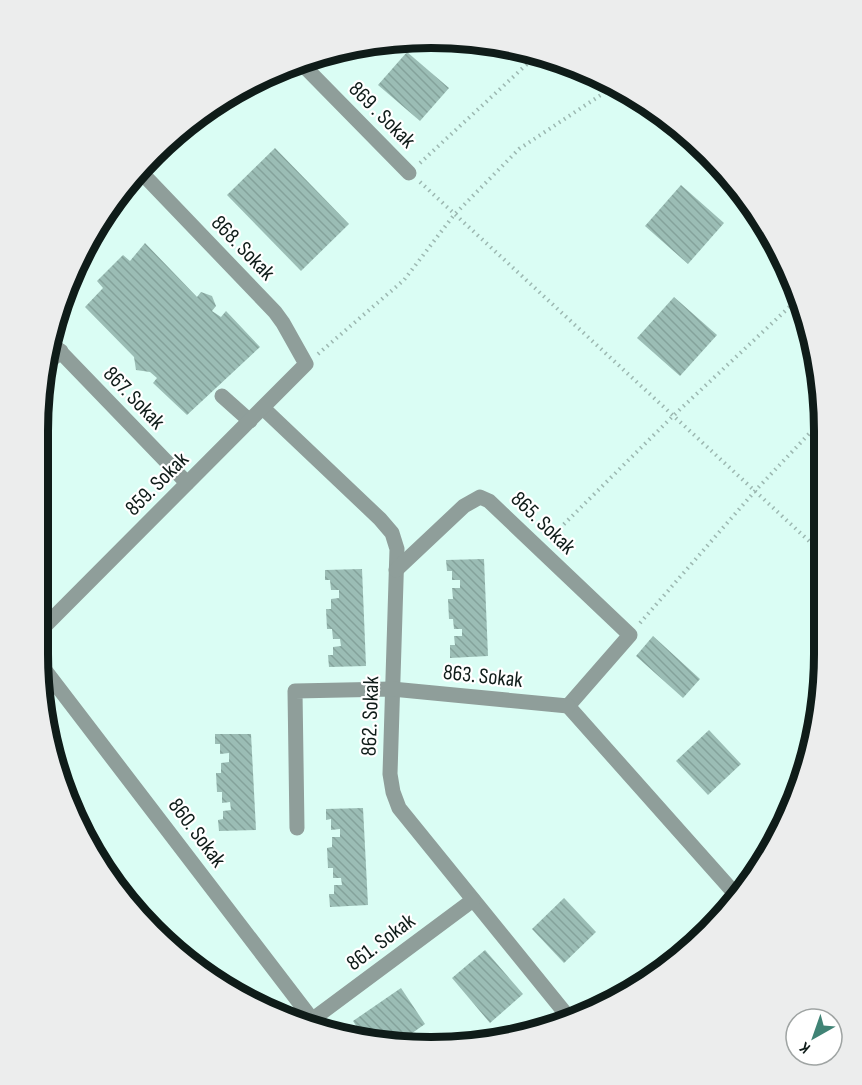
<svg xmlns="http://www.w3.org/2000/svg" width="862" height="1085" viewBox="0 0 862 1085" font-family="'Sofia Sans Condensed',sans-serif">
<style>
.building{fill:url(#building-back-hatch)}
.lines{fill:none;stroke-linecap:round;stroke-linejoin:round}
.path{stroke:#9cb8b1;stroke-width:4;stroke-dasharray:1.5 4.5;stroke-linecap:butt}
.minor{stroke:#8f9e9a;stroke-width:15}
.labels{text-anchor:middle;stroke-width:4.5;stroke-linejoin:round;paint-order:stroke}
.street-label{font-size:22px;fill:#0f1c19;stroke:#fff}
.rim{fill:none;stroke:#0f1c19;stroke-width:8}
</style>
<defs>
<pattern id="building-back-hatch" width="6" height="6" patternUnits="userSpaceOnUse" patternTransform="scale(1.5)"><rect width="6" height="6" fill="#9bbdb5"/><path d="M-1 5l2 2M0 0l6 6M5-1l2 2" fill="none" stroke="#84a29b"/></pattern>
</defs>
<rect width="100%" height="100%" fill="#dafdf4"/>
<!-- building -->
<g class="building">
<polygon points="407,52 449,88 420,121 378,85"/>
<polygon points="275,148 349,224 301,271 227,195"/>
<polygon points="681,185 724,223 688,264 645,226"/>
<polygon points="145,243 197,297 201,292 212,296 216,306 212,311 221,317 226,311 260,347 187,415 153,383 157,378 150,372 136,370 134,357 85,307 103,288 97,281 123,255 130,261"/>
<polygon points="674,297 717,335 680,376 637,338"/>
<polygon points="484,559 488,656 450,658 450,645 455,645 454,636 462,636 462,629 454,629 453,619 449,619 448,599 453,599 452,588 460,588 460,580 452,580 452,571 447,571 446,560"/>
<polygon points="362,569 366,666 329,667 328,655 333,655 333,647 341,646 340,639 333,639 332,629 327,629 326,609 331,609 331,599 339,598 339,590 331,590 330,580 325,580 325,570"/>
<polygon points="653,636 700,679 683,698 636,656"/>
<polygon points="709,730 741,764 708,795 676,761"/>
<polygon points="215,734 251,734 256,830 219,831 218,820 223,819 223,811 231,810 230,802 222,803 222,792 217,792 216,773 221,773 221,763 229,762 229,753 220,754 220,744 215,744"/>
<polygon points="363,808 368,905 330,907 329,894 334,894 334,885 342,885 341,878 333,878 333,868 328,868 327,848 332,847 332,837 340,837 340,829 331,830 331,819 326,820 326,809"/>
<polygon points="564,898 596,932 564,963 532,929"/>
<polygon points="485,950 523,994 490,1023 452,978"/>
<polygon points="401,988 425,1024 398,1043 365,1039 353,1021"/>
</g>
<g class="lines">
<!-- path -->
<g class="path">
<polyline points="420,163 539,53"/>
<polyline points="420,182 821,552"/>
<polyline points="318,354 404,280 454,215 519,149 616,85"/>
<polyline points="551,537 673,416 800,297"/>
<polyline points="640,623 755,491 823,419"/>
<polyline points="750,882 809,757"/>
</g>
<!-- minor -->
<g class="minor">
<polyline points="299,61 409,173"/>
<polyline points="51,342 187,483"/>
<polyline points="47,364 61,351"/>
<polyline points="222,396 250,421"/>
<polyline points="263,408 380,519 392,533 397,549 390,774 393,792 399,808 570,1019"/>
<polyline points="396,570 464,506 480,497 489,501 630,635 568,706"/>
<polyline points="38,633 306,364 283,323 275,312 138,169"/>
<polyline points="38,661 321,1031"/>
<polyline points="568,706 737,896"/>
<polyline points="297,828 295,691 392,689 568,706"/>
<polyline points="313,1019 473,900"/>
</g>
</g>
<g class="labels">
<!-- street labels -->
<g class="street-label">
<text transform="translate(383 114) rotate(45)" y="8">869 . Sokak</text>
<text transform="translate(244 247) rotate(46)" y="8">868. Sokak</text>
<text transform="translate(135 397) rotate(46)" y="8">867. Sokak</text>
<text transform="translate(156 483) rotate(-45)" y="8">859. Sokak</text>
<text transform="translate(544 522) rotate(44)" y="8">865. Sokak</text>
<text transform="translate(483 675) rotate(6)" y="8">863. Sokak</text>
<text transform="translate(369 716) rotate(-88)" y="8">862. Sokak</text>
<text transform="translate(198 832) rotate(53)" y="8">860. Sokak</text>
<text transform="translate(380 941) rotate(-37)" y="8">861. Sokak</text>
</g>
</g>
<!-- crop -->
<path d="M0 0H862V1085H0ZM431 48H431A383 383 0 0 1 814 431V654A383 383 0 0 1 431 1037H431A383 383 0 0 1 48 654V431A383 383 0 0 1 431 48Z" fill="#eceded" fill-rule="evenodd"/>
<path class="rim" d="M431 48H431A383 383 0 0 1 814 431V654A383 383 0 0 1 431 1037H431A383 383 0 0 1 48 654V431A383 383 0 0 1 431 48Z"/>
<!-- north arrow -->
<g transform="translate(814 1037) rotate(220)"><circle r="28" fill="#ffffff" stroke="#9fa4a3" stroke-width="1.5"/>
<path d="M0-4.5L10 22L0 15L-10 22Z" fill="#408375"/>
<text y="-9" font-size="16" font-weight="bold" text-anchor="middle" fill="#0f1c19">K</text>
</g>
</svg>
